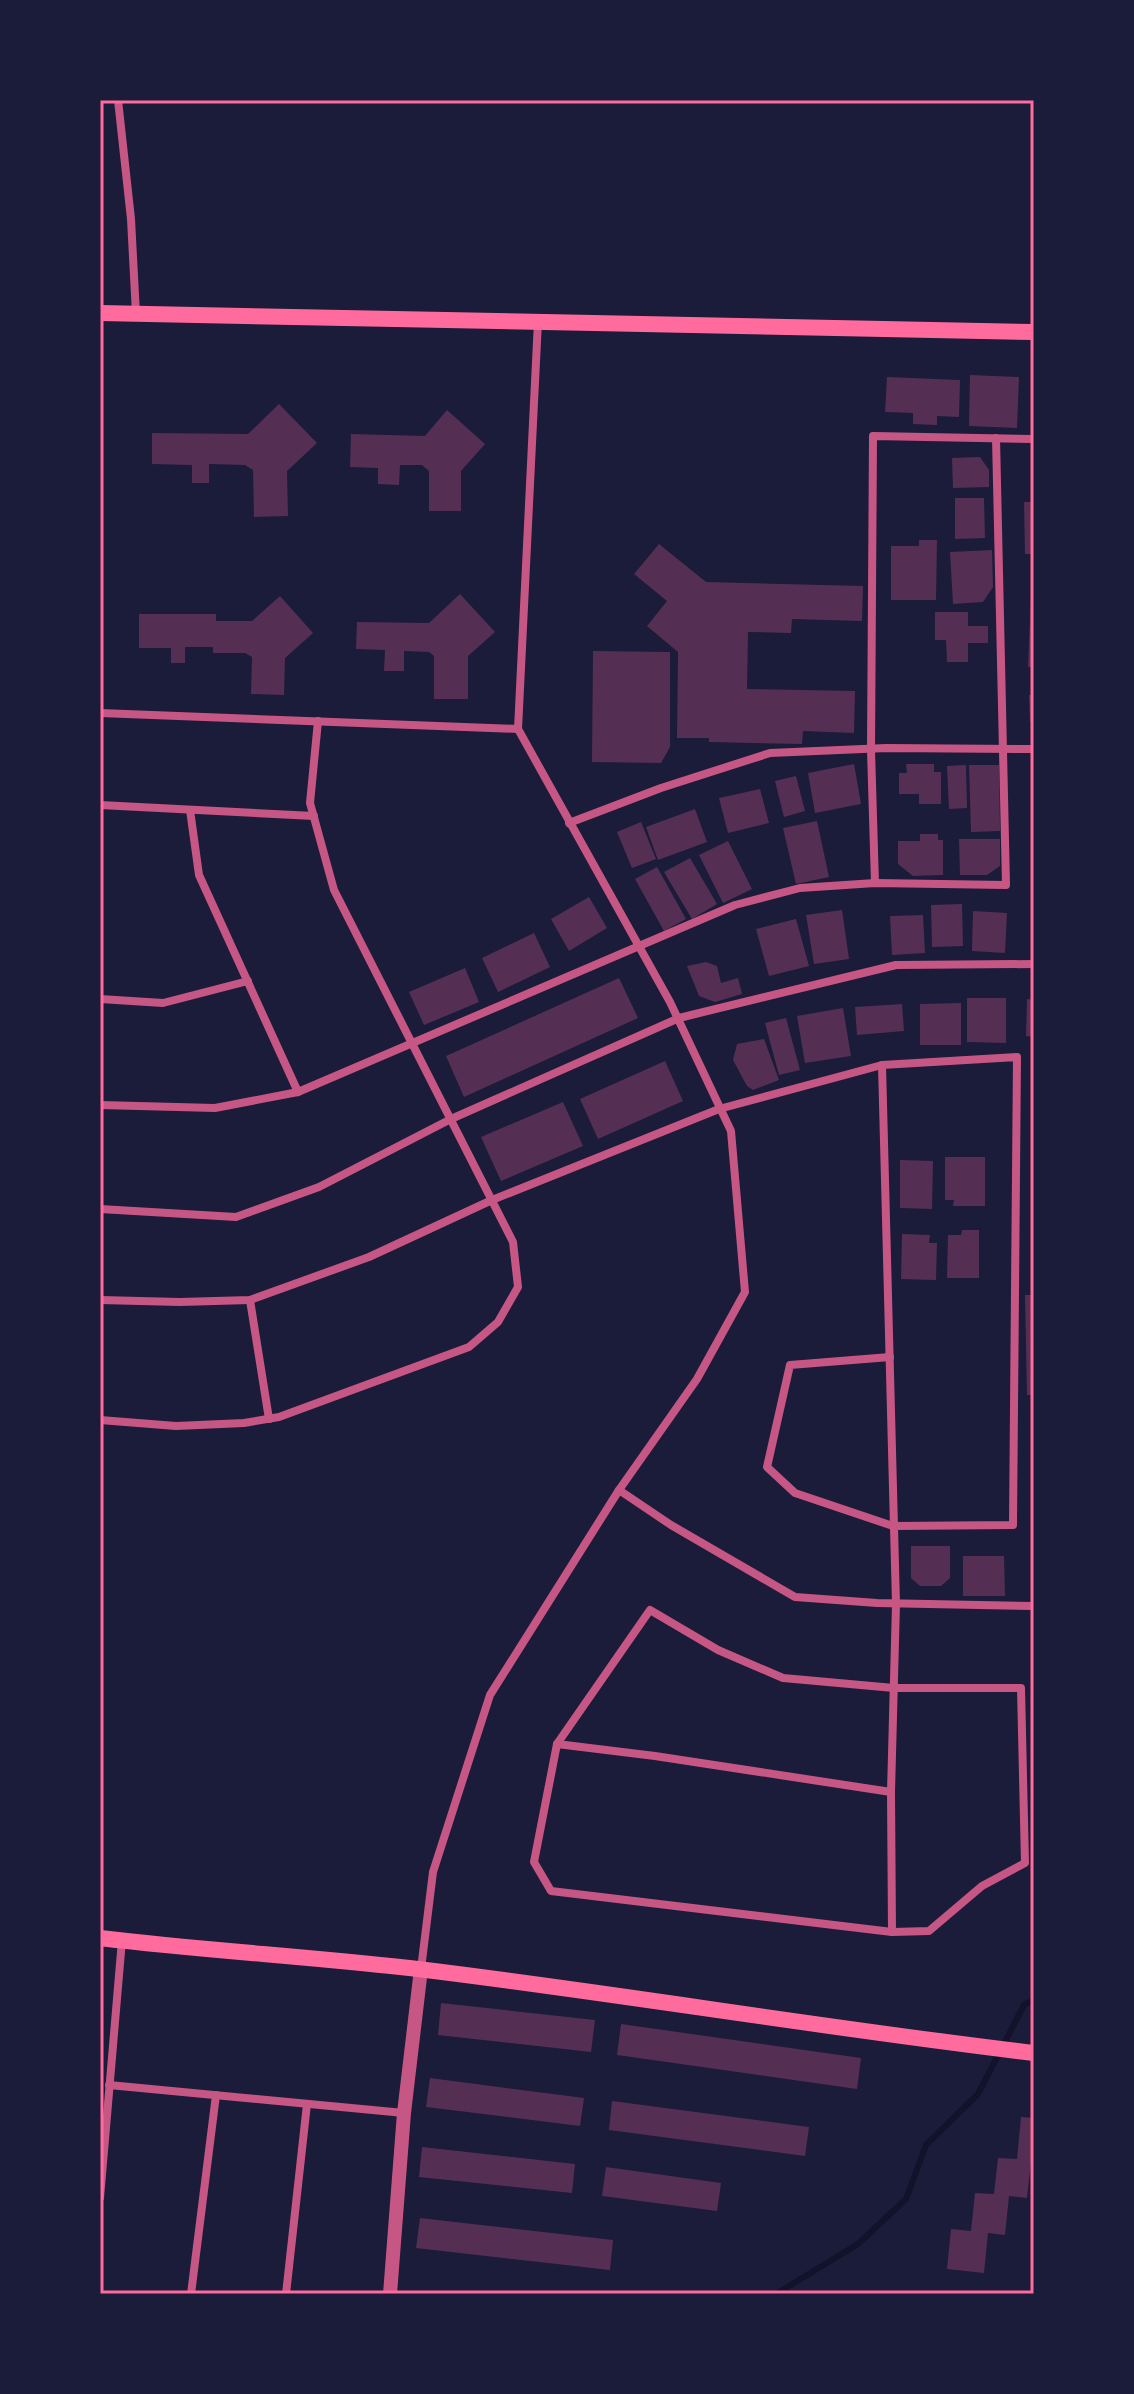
<svg xmlns="http://www.w3.org/2000/svg" width="1134" height="2394" viewBox="0 0 1134 2394" font-family="'Fira Sans',sans-serif">
<style>
.lines{fill:none;stroke-linecap:round;stroke-linejoin:round}
.stream{stroke:#12122b;stroke-width:6}
.building{fill:#542f53}
.minor{stroke:#c65784;stroke-width:8}
.tertiary{stroke:#c65784;stroke-width:14}
.secondary{stroke:#ff6b9d;stroke-width:16}
.neatline{fill:none;stroke:#ff6b9d;stroke-width:3}
</style>
<rect width="100%" height="100%" fill="#1b1b3a"/>
<g class="lines">
<!-- stream -->
<polyline class="stream" points="776,2294 858,2244 906,2199 926,2145 978,2094 1024,2005 1034,2000"/>
</g>
<!-- building -->
<g class="building">
<polygon points="970,375 1019,377 1017,428 969,426"/>
<polygon points="887,377 960,380 959,417 937,416 937,425 913,424 913,413 885,412"/>
<polygon points="279,404 317,443 287,471 288,516 254,517 253,470 245,465 209,464 209,483 192,483 192,465 152,464 152,433 248,434"/>
<polygon points="447,410 485,444 461,471 461,511 429,511 429,471 422,465 400,465 399,485 378,484 378,468 350,467 351,434 425,436"/>
<polygon points="980,457 989,470 989,487 953,488 952,458"/>
<polygon points="955,498 984,498 985,538 955,539"/>
<polygon points="1024,502 1034,502 1034,554 1025,554"/>
<polygon points="919,540 937,540 936,600 891,600 891,546 919,546"/>
<polygon points="659,544 706,582 863,586 862,621 792,619 791,633 748,632 747,689 855,691 854,733 803,731 802,744 709,742 709,738 677,738 678,652 647,626 667,601 634,574"/>
<polygon points="992,550 993,587 983,602 953,604 950,552"/>
<polygon points="460,594 495,632 468,656 468,699 434,699 434,656 429,652 404,651 404,671 384,671 385,650 356,649 357,622 429,623"/>
<polygon points="1031,595 1034,595 1034,667 1028,667"/>
<polygon points="280,596 313,633 285,658 284,695 251,694 252,657 245,653 213,653 213,647 185,647 185,663 171,663 171,648 139,648 139,614 216,614 216,621 252,621"/>
<polygon points="935,612 968,612 968,626 988,626 988,643 968,643 968,662 947,662 946,640 935,640"/>
<polygon points="593,651 670,652 670,747 661,763 592,762"/>
<polygon points="1029,695 1034,695 1034,722 1030,722"/>
<polygon points="854,764 861,804 815,813 808,773"/>
<polygon points="906,764 934,764 934,772 941,772 941,804 919,804 919,794 899,794 899,773 907,773"/>
<polygon points="966,765 967,808 949,809 947,766"/>
<polygon points="969,765 999,765 1000,831 971,832"/>
<polygon points="796,776 805,811 784,817 775,781"/>
<polygon points="760,789 769,823 728,833 719,798"/>
<polygon points="695,809 707,842 658,860 646,827"/>
<polygon points="817,821 829,877 796,884 783,828"/>
<polygon points="641,822 656,859 632,868 617,832"/>
<polygon points="920,834 938,834 938,840 943,840 943,875 913,876 898,864 898,841 920,841"/>
<polygon points="959,839 1000,839 1000,866 987,875 960,875"/>
<polygon points="728,841 752,889 723,903 699,855"/>
<polygon points="690,858 717,904 692,919 664,872"/>
<polygon points="657,867 686,919 664,931 635,879"/>
<polygon points="589,897 607,928 569,951 551,919"/>
<polygon points="962,904 963,946 932,947 931,905"/>
<polygon points="842,910 849,959 814,964 806,915"/>
<polygon points="973,911 1007,913 1005,953 972,951"/>
<polygon points="923,915 925,953 892,955 890,916"/>
<polygon points="796,919 809,966 769,976 756,929"/>
<polygon points="534,933 550,967 498,992 482,958"/>
<polygon points="706,962 717,966 721,983 738,978 742,994 715,1002 699,996 687,966"/>
<polygon points="465,968 479,1002 424,1025 409,992"/>
<polygon points="619,978 638,1018 464,1097 446,1056"/>
<polygon points="967,998 1006,998 1006,1043 967,1042"/>
<polygon points="1027,999 1034,1000 1034,1037 1026,1036"/>
<polygon points="961,1003 961,1045 920,1045 920,1004"/>
<polygon points="902,1004 904,1031 857,1035 855,1007"/>
<polygon points="843,1008 851,1056 805,1063 797,1016"/>
<polygon points="786,1018 800,1070 779,1075 765,1023"/>
<polygon points="764,1039 779,1080 753,1090 747,1086 733,1060 737,1044"/>
<polygon points="665,1061 683,1101 598,1139 580,1099"/>
<polygon points="563,1102 583,1146 501,1181 481,1137"/>
<polygon points="945,1157 985,1157 985,1206 953,1206 954,1200 945,1200"/>
<polygon points="900,1160 933,1161 932,1209 900,1208"/>
<polygon points="962,1230 979,1230 979,1278 947,1278 948,1235 961,1235"/>
<polygon points="902,1234 930,1235 929,1243 937,1243 936,1280 901,1279"/>
<polygon points="1025,1295 1034,1295 1034,1395 1027,1395"/>
<polygon points="911,1546 950,1546 950,1578 941,1586 920,1586 911,1578"/>
<polygon points="963,1556 1004,1556 1005,1596 963,1596"/>
<polygon points="441,2003 595,2020 591,2052 438,2035"/>
<polygon points="621,2024 861,2058 857,2089 617,2055"/>
<polygon points="430,2078 584,2098 580,2126 426,2107"/>
<polygon points="612,2101 809,2127 805,2156 609,2130"/>
<polygon points="1021,2117 1034,2118 1034,2161 1031,2161 1027,2198 1009,2196 1005,2235 988,2233 984,2273 947,2269 951,2229 971,2231 975,2193 994,2194 998,2158 1017,2159"/>
<polygon points="422,2147 575,2164 572,2193 419,2177"/>
<polygon points="606,2167 721,2183 717,2211 602,2196"/>
<polygon points="420,2218 613,2240 610,2270 416,2248"/>
</g>
<g class="lines">
<!-- minor -->
<g class="minor">
<polyline points="118,100 131,219 136,314"/>
<polyline points="100,713 518,729"/>
<polyline points="100,805 314,816"/>
<polyline points="190,810 199,875 298,1092"/>
<polyline points="569,823 661,788 770,753 886,748 1034,749"/>
<polyline points="875,883 871,750 873,436 1034,439"/>
<polyline points="100,999 163,1003 248,981"/>
<polyline points="882,1065 896,1604 891,1792 892,1932"/>
<polyline points="100,1105 215,1108 298,1092 735,905 800,888 875,883 1006,885 996,438"/>
<polyline points="100,1209 236,1217 319,1187 451,1119 679,1018 896,965 1034,964"/>
<polyline points="100,1300 180,1302 250,1300 369,1257 492,1200 719,1109 882,1065 1017,1057 1013,1525 893,1526 795,1493 767,1467 790,1365 890,1357"/>
<polyline points="250,1300 269,1419"/>
<polyline points="100,1420 176,1426 244,1423 279,1417 469,1347 498,1322 518,1287 513,1242 334,890 310,803 318,721"/>
<polyline points="619,1490 671,1525 795,1597 877,1603 1034,1606"/>
<polygon points="650,1610 718,1650 783,1678 894,1688 1021,1688 1025,1863 982,1886 929,1931 892,1932 551,1891 534,1862 557,1744"/>
<polyline points="557,1744 655,1756 891,1792"/>
<polyline points="421,1969 433,1872 490,1695 619,1490 697,1379 745,1292 731,1131 670,1002 518,729 538,321"/>
<polyline points="109,2085 404,2113"/>
<polyline points="100,2198 122,1940"/>
<polyline points="191,2294 216,2095"/>
<polyline points="286,2294 307,2104"/>
</g>
<!-- tertiary -->
<polyline class="tertiary" points="390,2294 404,2113 421,1969"/>
<!-- secondary -->
<g class="secondary">
<polyline points="100,313 1034,332"/>
<path d="M100,1938C208,1951 318,1957 426,1970C629,1995 831,2029 1034,2053"/>
</g>
</g>
<!-- border -->
<rect width="1134" height="2394" fill="none" stroke="#1b1b3a" stroke-width="204"/>
<rect x="102" y="102" width="930" height="2190" class="neatline"/>
</svg>
